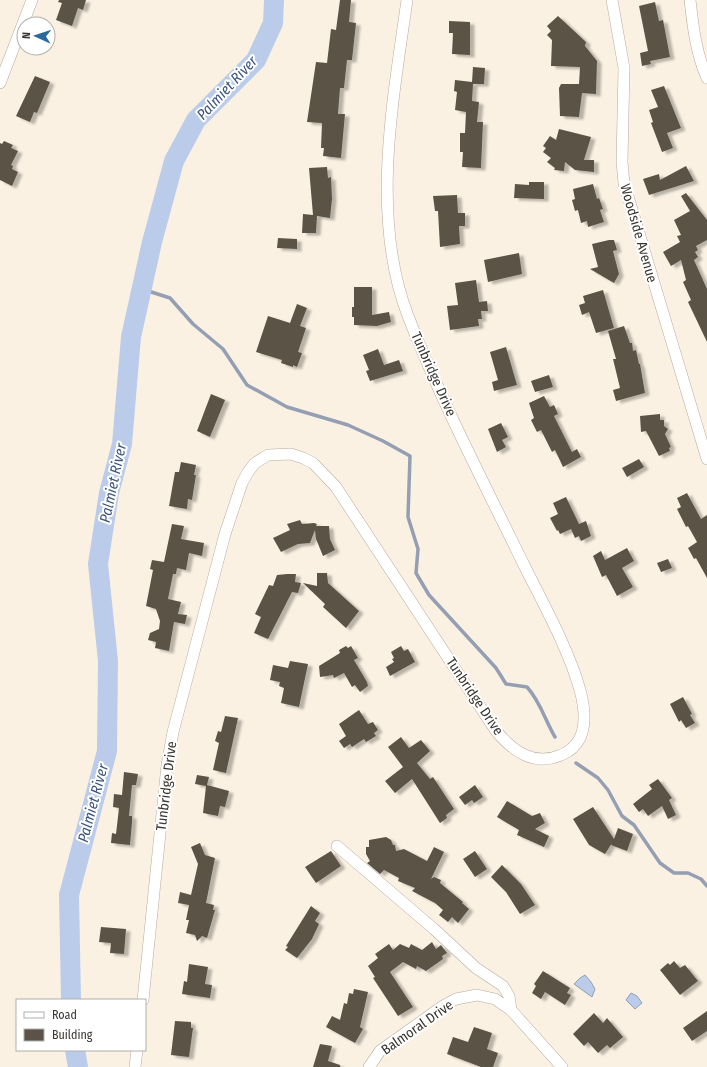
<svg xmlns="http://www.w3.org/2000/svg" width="707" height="1067" viewBox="0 0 707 1067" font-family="'Fira Sans Condensed',sans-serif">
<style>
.water{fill:#bbcceb;stroke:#949fb3}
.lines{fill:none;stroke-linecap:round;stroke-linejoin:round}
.stream{stroke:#949fb3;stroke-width:3.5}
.river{stroke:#bbcceb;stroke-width:20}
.building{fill:#5b5347;filter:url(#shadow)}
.minor-casing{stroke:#b5ac9f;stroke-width:12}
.minor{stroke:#fff;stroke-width:11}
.labels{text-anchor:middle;stroke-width:4;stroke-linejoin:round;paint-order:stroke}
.street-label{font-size:14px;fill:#3a3630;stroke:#fff}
.water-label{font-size:15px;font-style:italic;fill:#3b547f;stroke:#fff}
</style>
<defs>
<filter id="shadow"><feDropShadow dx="4.5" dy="2.5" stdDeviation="1" flood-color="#0004"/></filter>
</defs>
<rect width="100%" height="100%" fill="#fbf1e3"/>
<!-- water -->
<g class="water">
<polygon points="585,975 591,982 595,989 592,997 574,984 580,978"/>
<polygon points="631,993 637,996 642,1003 635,1009 626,1000"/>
</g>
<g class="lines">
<!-- stream -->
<g class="stream">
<path d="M142,289L170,298L193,324L223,349L247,385L287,407L348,425L383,441L410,456L408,517L418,549L416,573L429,595L496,668L506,684L527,687C540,701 545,720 555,737"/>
<polyline points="576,763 598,778 608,790 622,816 634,825 660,863 674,873 688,873 701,879 707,886"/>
</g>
<!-- river -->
<g class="river">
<polyline points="71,1000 69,895 107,751 108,661 98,564 109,493 122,444 131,337 152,242 174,161 196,120 256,60 273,23 274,0"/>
<polyline points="75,1050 78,1067"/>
</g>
</g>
<!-- building -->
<g class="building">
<polygon points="59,0 86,0 83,10 78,8 72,26 56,20 62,3 58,2"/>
<polygon points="340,0 351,0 349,22 356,23 352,60 347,60 344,88 340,88 338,114 345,114 341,158 323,156 324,148 321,148 322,123 307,122 316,62 327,63 331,29 336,30"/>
<polygon points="655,2 659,21 663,20 670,57 650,61 651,64 642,66 640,53 648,51 639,6"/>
<polygon points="558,16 586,42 585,46 597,61 596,94 582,93 579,117 560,116 559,88 561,84 579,84 580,67 551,66 552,40 547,35 551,31 547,26"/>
<polygon points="449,21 470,22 470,55 452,54 453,33 449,33"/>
<polygon points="473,67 485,68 484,84 473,84 472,101 479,102 477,122 483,122 481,168 462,167 463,152 460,152 460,133 465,133 466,112 455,110 457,92 454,91 455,80 472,82"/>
<polygon points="35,76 50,82 37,113 34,112 30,122 16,116"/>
<polygon points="664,86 681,128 667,133 673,148 662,152 651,123 653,122 649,110 658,107 651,90"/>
<polygon points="559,129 591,137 584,160 594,160 594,172 575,170 565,162 564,171 554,170 555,168 547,162 551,158 543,152 546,148 543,146 550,136 556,140"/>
<polygon points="4,141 13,145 11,148 18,151 11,165 13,166 12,169 18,172 12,186 0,180 0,143 2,144"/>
<polygon points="686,166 694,181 649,195 643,179 659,174 660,180"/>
<polygon points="327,167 328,178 331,177 332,199 330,218 317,216 316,233 302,233 303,214 313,215 309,168"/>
<polygon points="529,182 544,182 544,199 514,198 515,184 529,185"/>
<polygon points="593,184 597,199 599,198 603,209 600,210 604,222 588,227 587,221 581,223 578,210 575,211 572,200 575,199 573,189"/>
<polygon points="686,193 707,220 707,240 696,246 698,250 695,252 698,257 694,260 707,289 707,342 688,302 691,300 683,282 686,280 681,260 671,266 663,252 680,242 677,236 681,235 674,220 690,211 681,196"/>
<polygon points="457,195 458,213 465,213 465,226 459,226 460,244 440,247 438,211 435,211 433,196"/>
<polygon points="278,238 297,239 297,249 277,248"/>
<polygon points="609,240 614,240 617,250 613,251 619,274 614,283 590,269 598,267 592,244"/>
<polygon points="519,253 522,274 488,282 484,260"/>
<polygon points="476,280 479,302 487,301 488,311 481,311 482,319 478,319 479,326 450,330 447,306 458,305 455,283"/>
<polygon points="354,287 372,287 372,315 389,312 391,322 377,326 354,325 354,317 352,317 352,307 354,307"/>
<polygon points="603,290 614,328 596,333 589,312 582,315 579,305 585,303 583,296"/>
<polygon points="297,304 307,308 300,326 306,328 298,352 302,353 297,367 293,365 293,367 281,363 282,360 256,352 268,316 290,323"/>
<polygon points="624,326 630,343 632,343 633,351 636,350 639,364 640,364 645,393 616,401 613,390 620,388 613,359 616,359 608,331"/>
<polygon points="506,347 517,385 494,391 492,382 498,380 490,352"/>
<polygon points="378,349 384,365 399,360 403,371 370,381 366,371 369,370 363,355"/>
<polygon points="549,375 553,387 535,392 531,381"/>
<polygon points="211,394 225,400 210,437 197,431"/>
<polygon points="544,396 550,407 554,405 558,414 554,416 572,452 577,449 581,457 563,467 555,450 552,452 541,430 537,432 531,420 534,418 529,403"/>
<polygon points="660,414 660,420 664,420 664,426 668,429 665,434 671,447 669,448 670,451 659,456 646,431 641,432 640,416"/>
<polygon points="501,423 508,437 502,440 506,447 497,452 488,429"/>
<polygon points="639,459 644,467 627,477 622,468"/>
<polygon points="181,462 196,465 194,475 196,475 192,500 188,499 187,509 169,506 175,472 179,472"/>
<polygon points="687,493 701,519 707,515 707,578 696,558 694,559 688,548 697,542 688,526 686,527 677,509 681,507 677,498"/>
<polygon points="566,497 579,524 586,521 591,536 581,541 579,536 575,538 571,529 560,534 558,530 557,531 550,518 558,514 553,503"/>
<polygon points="300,520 302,524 314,523 317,524 316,526 329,526 330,539 335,550 323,556 316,539 315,530 310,543 298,544 281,552 273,538 290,530 287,524"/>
<polygon points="172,524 184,526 181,539 204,543 202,556 189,553 186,570 177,568 176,574 173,574 168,599 181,602 178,614 187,615 185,624 174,622 169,651 155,648 156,642 148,640 150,633 159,629 160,621 156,609 146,606 153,570 150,569 152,560 164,562"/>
<polygon points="627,548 634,561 622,568 633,587 617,596 606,575 602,577 593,556 601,551 605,560"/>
<polygon points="668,559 672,568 661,572 657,563"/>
<polygon points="317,573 327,573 328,583 359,611 346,628 323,607 325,604 303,583 317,586"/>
<polygon points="287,574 296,574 295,582 301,583 298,593 292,592 268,639 254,633 261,617 255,614 269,585 273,586 277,575"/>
<polygon points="346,646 348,648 351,646 358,658 354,660 367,682 368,686 360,692 355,685 352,687 344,673 334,678 333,675 320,677 319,666 340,653 339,650"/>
<polygon points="401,646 404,651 408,649 415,662 390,676 386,667 394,662 392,659 394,658 391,652"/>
<polygon points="290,661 308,664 299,707 281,703 284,688 279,686 280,682 270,680 273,665 288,668"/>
<polygon points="683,697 692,714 690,715 695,723 686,728 681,720 679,722 670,704"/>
<polygon points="359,710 368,724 373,722 378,730 374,733 376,736 366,742 364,739 352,747 350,744 344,748 339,741 346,736 339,724"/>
<polygon points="225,716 238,718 226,773 213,770 219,743 215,741 218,731 221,732"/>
<polygon points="401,737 409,748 421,740 430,751 417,763 430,779 433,777 454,809 446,815 447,818 440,823 412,779 395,793 385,781 403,767 388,747"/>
<polygon points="124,772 138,774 136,785 132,785 129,816 132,816 132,822 130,845 111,843 112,833 116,834 119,808 113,807 114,794 122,795"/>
<polygon points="197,775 209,777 207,785 229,791 225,807 220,806 218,816 203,813 206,786 195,784"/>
<polygon points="658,779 672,798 669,800 676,815 668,819 662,806 648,816 643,809 639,812 633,804 652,789 649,785"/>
<polygon points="475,785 483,797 474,803 472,800 465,805 459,797"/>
<polygon points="507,801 532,816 540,813 545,823 535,829 549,836 544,847 517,835 519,830 497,817"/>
<polygon points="593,807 614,839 618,828 633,834 627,851 611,845 612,843 605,854 589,845 573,819"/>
<polygon points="386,837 391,840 393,845 395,845 396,851 404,849 427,861 434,847 444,852 431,879 434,877 441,880 440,883 463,902 462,903 469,909 458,923 452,917 448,922 439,915 443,910 435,903 412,891 415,888 398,881 399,878 384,870 380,874 367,863 370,861 366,854 366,847 369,847 369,840"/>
<polygon points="200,843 205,855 215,858 206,903 214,905 213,910 215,910 207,938 202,936 197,941 195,935 186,933 189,920 186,920 189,905 178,903 180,892 191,895 198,864 191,847"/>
<polygon points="331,851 341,866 316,883 305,867"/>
<polygon points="475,851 487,869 475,877 463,859"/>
<polygon points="502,865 521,884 535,905 520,914 506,892 491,877"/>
<polygon points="311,906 320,913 315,921 319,924 312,939 297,958 285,950 288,947 286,946"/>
<polygon points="101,927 126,929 124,954 110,953 111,943 99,942"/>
<polygon points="432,942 436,949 441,945 447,953 442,956 443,959 426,971 417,966 416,969 403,962 390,972 413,1007 398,1016 373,978 375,977 368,966 378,958 375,954 389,944 393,950 400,944 409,948 411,944 422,950"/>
<polygon points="674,961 680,968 685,965 698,981 680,995 660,970 668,963 670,965"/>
<polygon points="189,964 208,967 205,984 212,985 210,998 182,994 184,981 187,982"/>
<polygon points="543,971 570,988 567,993 571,995 565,1005 545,992 541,999 532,993 536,986 534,984"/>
<polygon points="354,989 368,992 360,1027 363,1029 355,1043 326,1027 332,1016 340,1020 344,1003 347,1004 349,993 353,994"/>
<polygon points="707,1011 707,1031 692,1041 683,1028"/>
<polygon points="594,1013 603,1023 607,1018 623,1037 610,1048 607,1045 598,1053 588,1042 584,1046 573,1034"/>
<polygon points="175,1021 191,1022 191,1028 193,1028 189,1057 171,1055"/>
<polygon points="474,1027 492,1033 487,1049 498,1053 493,1067 481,1067 447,1054 453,1037 468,1042"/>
<polygon points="320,1044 332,1046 328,1061 340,1065 340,1067 313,1067"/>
</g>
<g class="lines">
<defs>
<g id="minor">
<polyline points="612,0 624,68 622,162 624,183 707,459"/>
<path d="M690,0C693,27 696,53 707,78"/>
<polyline points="0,83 32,0"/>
<polyline points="337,846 434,929 476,968 503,986 509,996 511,1010"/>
<path d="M143,1000L167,765L173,732L225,534L242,483L248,472L255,463L268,455L291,454L303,458L313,463L336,487L496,731C513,751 534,767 561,755C569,752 576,746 580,738C587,723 584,705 580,690C569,650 543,603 524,565C484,483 441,401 408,316C370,217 393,101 407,0"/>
<polyline points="135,1067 137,1050"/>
<polyline points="369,1067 380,1051 443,1006 456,999 477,995 495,999 511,1010 562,1067"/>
</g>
</defs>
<!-- minor casing -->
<use href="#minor" class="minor-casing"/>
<!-- minor -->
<use href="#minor" class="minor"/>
</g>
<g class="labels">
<!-- street labels -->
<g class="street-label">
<text transform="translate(639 233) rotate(74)" y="5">Woodside Avenue</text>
<text transform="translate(434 374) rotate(66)" y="5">Tunbridge Drive</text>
<text transform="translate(475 696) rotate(56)" y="5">Tunbridge Drive</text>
<text transform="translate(166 786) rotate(-83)" y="5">Tunbridge Drive</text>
<text transform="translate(417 1027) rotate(-35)" y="5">Balmoral Drive</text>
</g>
<!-- water labels -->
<g class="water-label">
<text transform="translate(227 88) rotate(-47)" y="5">Palmiet River</text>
<text transform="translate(113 483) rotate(-78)" y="5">Palmiet River</text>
<text transform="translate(93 803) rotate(-75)" y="5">Palmiet River</text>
</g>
</g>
<!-- legend -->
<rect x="16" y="999" width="130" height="52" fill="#ffffff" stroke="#b0afac"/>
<rect x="24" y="1012" width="20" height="6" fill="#ffffff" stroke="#b0afac"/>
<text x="52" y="1019" font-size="12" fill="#3a3630">Road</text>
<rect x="24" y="1029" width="20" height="12" fill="#5b5347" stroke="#b0afac"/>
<text x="52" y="1039" font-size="12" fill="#3a3630">Building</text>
<!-- north arrow -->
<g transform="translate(36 36) rotate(273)"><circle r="19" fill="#ffffff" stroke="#b0afac"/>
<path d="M0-3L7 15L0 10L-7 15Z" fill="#28689e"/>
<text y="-6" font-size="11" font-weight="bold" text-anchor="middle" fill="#3a3630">N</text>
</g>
</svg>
